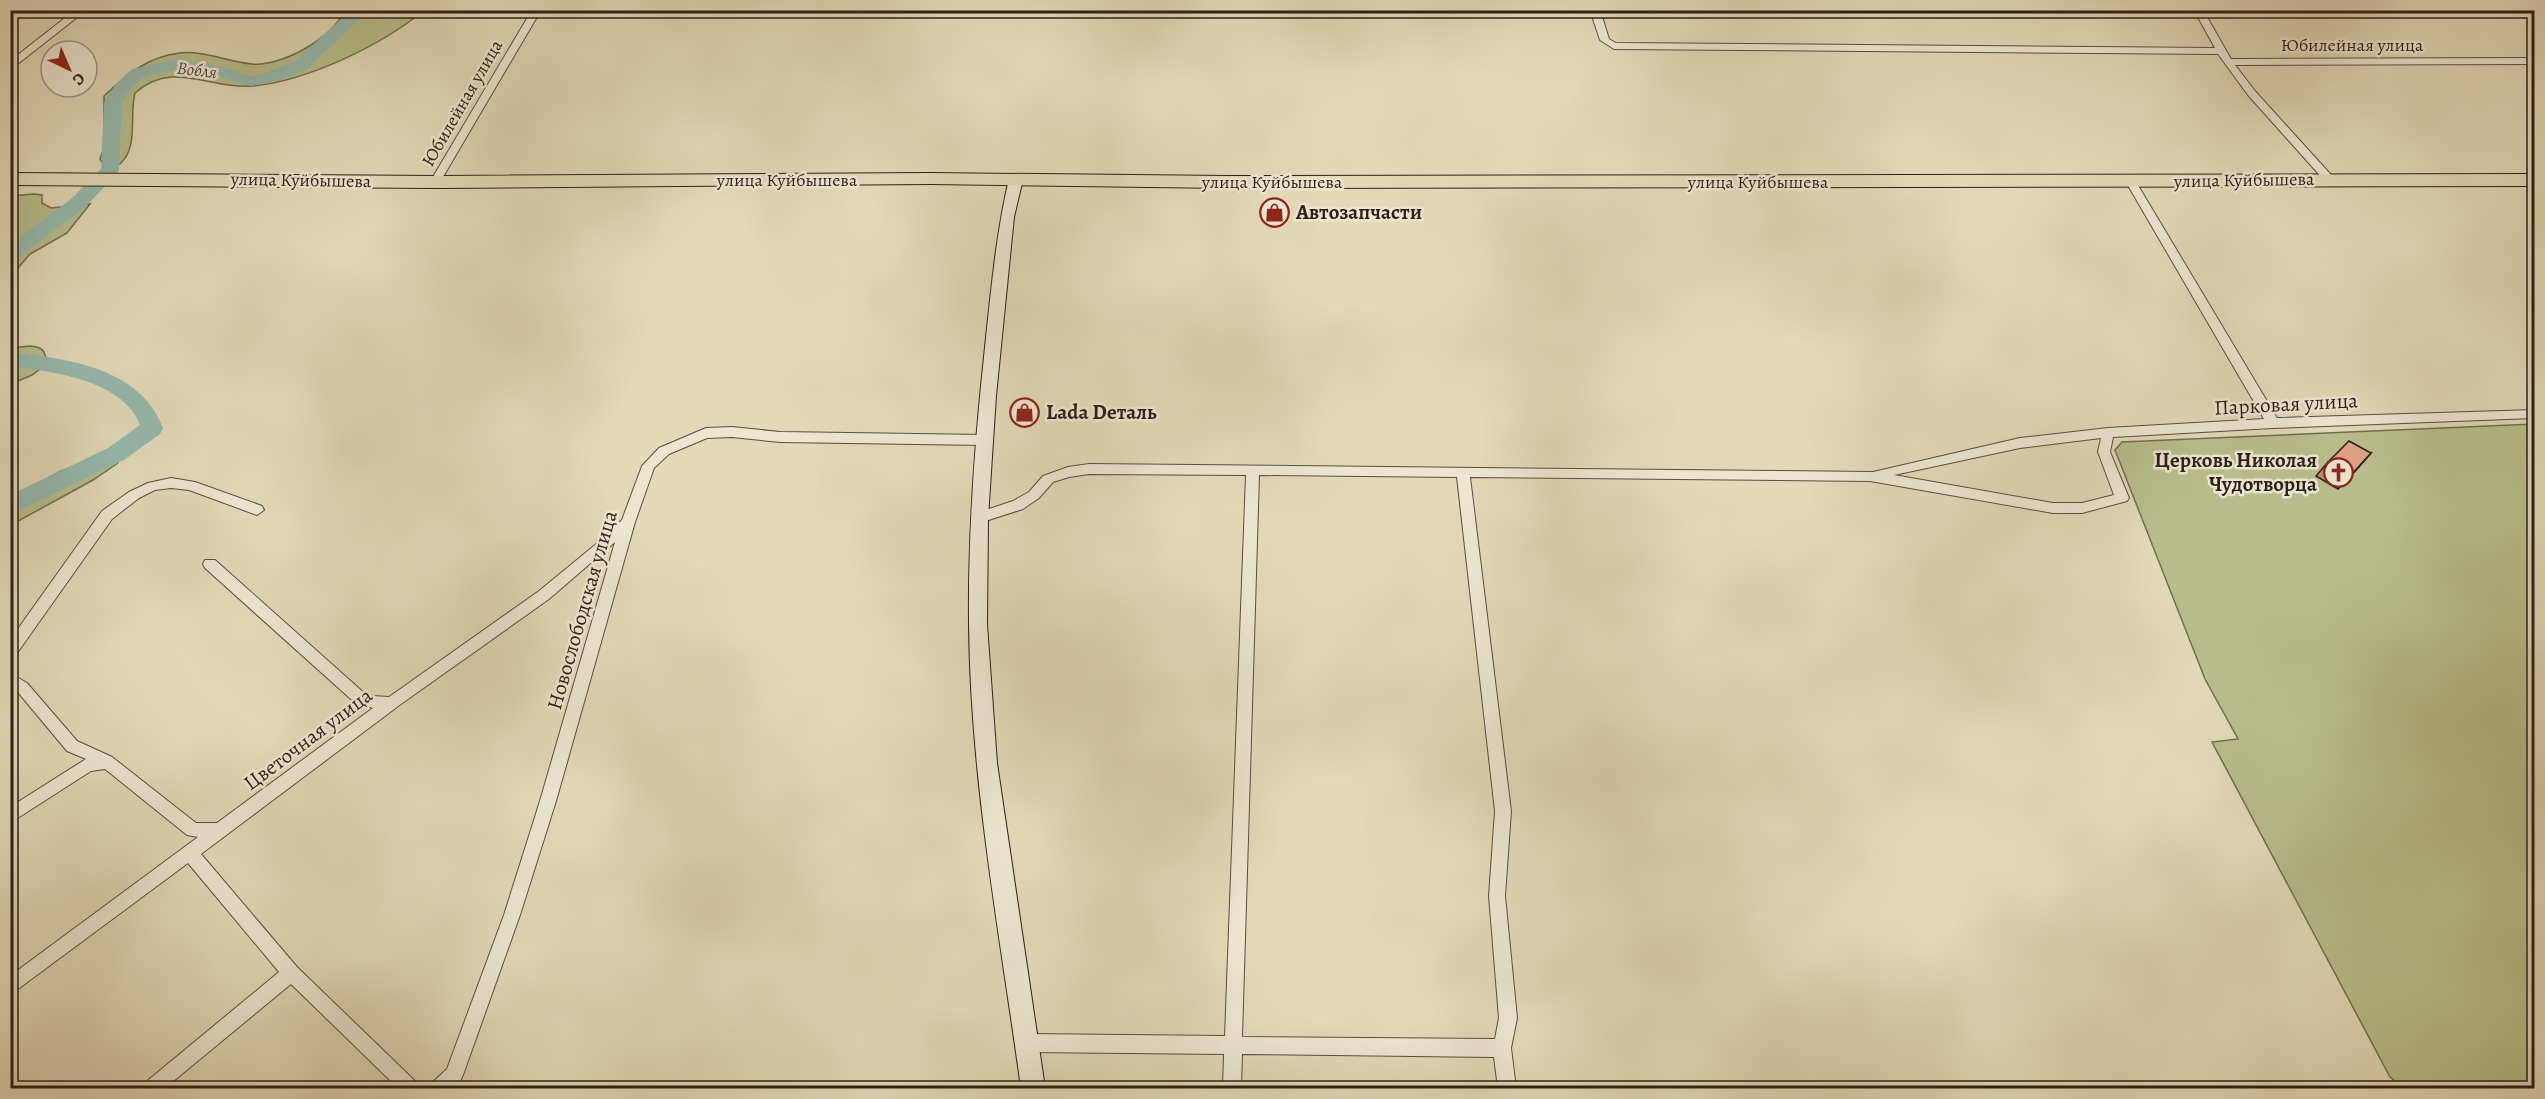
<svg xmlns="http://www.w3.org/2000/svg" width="2545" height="1099" viewBox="0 0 2545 1099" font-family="Alegreya,serif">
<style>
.green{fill:#b7be8c;stroke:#726e50;stroke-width:1.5}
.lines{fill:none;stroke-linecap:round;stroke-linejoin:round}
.river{fill:#95baae;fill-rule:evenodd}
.street-casing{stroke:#5a4e3e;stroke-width:2}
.secondary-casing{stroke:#2d1f15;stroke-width:2}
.highway-casing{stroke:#2d1f15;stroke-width:2}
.street{fill:#ece6d1;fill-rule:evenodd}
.secondary{fill:#ece6d1;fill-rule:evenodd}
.highway{fill:#e2d9b8;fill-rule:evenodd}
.wall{fill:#bf8b72;stroke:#2d1f15;stroke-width:1.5}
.shaded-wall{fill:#9b715d;stroke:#2d1f15;stroke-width:1.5}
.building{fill:#dea285;stroke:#2d1f15;stroke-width:1.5}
.labels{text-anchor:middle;stroke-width:5;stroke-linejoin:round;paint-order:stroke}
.far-street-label{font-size:18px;fill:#2d1f15;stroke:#ece6d1}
.far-water-label{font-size:18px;font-style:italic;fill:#4c4e43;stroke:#ece6d1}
.poi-label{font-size:21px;font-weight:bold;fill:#2d1f15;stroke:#ece6d1;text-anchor:start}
.street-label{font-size:21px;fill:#2d1f15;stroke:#ece6d1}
</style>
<rect width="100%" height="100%" fill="#e2d9b8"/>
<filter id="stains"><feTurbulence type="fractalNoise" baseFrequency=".00333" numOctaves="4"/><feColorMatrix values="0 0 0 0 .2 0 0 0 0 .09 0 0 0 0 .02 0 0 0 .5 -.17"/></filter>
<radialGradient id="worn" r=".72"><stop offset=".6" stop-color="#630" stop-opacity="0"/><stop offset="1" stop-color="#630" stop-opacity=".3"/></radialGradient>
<!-- green -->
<g class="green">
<path d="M344,11H423C382,45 307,81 253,86C210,90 173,59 135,93C129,116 139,147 120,164H103L100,159L104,148V96C126,75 147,57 179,53C204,50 228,62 252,64C281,67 333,38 344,11Z"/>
<polygon points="34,194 42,195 42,203 51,208 90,204 67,233 30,254 11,276 11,196"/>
<path d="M30,346C44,347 45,351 47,364L32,375L11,384V348Z"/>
<polygon points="2534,424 2534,1088 2403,1088 2390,1077 2212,742 2238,739 2205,679 2115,450 2122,442"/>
<polygon points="116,450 118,463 93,480 11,525 11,498 59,472"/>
</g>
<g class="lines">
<!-- river -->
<g class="river">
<polygon points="351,10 369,10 307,69 280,80 251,86 216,76 175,70 144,77 128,92 122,103 119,170 117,174 84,208 17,259 10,260 10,244 70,200 101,169 104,103 115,85 132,69 175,60 218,66 252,76 269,72 295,61"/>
<path d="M10,352C67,359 140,367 163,428L160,434L124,460L10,515V495L108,448L140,425C123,379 51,372 10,366Z"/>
</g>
<defs>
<g id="street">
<polygon points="69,10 79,10 80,15 10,70 10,61 70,14"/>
<polygon points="532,10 541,10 440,182 435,185 431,184 430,182"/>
<polygon points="1590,10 1600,10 1609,39 1616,43 2215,48 2194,10 2203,10 2231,59 2534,58 2534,64 2235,65 2255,91 2333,177 2334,179 2329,182 2325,181 2248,95 2218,54 1614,49 1600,40"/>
<path d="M2131,179L2136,182L2277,418L2534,410V418L2273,428L2113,437L2110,452L2129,498L2127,501L2082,513H2053L1870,481L1470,477L1511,811L1505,896L1517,1018L1511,1048L1516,1088H1498L1494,1057L1242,1054L1241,1088H1223L1224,1054L1027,1052L1021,1049L1018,1043L1021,1037L1027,1034L1225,1036L1246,475L1089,474L1069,477L1053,482L1039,498L1023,509L979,523L974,522L972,518L974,514L1013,501L1029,492L1043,476L1068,467L1089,464L1873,472L2020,438L2108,428L2264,419L2126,182ZM2101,438L2098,452L2114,495L2082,503H2053L1894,475L2020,448ZM1259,475L1457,477L1495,811L1489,896L1499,1018L1495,1039L1242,1037Z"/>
<polygon points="732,427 780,432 985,435 991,440 985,445 780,442 732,437 707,438 669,454 654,468 635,522 556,801 520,915 463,1075 460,1081 452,1088 430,1088 433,1082 447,1069 504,915 540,801 615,542 549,599 401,704 201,854 297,967 416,1082 419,1088 398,1088 291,984 165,1088 143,1088 146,1082 279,972 188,863 10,995 10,976 198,837 187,835 105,769 91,771 10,823 10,807 86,759 67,751 17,691 10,687 10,673 27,683 77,741 112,757 196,823 217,823 373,708 353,701 205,568 203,564 205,560 215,560 363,692 373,696 389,697 539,591 595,545 622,520 642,466 659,448 706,428"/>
<polygon points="171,478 195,482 262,506 264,510 257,515 189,490 171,488 155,490 139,498 112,519 15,656 10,658 10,640 102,511 129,492 148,483"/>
</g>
<path id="secondary" d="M1016,175L1023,179L1014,217L996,396L988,518L987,624L997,763L1045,1088H1021C1000,934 970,778 969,622C968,530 975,439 985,347C991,291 996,234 1009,179Z"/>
<polygon id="highway" points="10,173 438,176 930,173 1226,176 2534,174 2534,186 1226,188 930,184 438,188 10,185"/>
</defs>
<!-- street casing -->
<use href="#street" class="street-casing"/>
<!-- secondary casing -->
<use href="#secondary" class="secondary-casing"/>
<!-- highway casing -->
<use href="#highway" class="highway-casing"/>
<!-- street -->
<use href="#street" class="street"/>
<!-- secondary -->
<use href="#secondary" class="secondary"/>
<!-- highway -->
<use href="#highway" class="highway"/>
</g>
<!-- wall -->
<polygon class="wall" points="2371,453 2338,489 2316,476 2328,462"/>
<!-- shaded-wall -->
<polygon class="shaded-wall" points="2371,453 2359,467 2338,489 2351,475"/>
<!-- building -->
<polygon class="building" points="2349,441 2371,453 2351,475 2328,462"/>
<!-- icons -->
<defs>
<symbol id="shop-ring" viewBox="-11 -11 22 22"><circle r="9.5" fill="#ece6d1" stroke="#8f2418" stroke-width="1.5"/><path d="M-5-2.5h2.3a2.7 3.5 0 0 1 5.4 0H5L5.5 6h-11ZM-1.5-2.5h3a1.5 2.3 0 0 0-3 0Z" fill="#8f2418"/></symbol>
<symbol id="church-ring" viewBox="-11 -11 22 22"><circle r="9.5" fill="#ece6d1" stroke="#8f2418" stroke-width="1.5"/><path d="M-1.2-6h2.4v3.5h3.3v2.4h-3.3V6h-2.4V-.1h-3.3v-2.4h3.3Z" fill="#8f2418"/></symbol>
</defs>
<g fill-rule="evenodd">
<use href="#shop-ring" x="1258" y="196" width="33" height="33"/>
<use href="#shop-ring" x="1008" y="396" width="33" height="33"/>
<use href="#church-ring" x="2322" y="456" width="33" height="33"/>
</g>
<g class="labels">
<!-- far-street labels -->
<g class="far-street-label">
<text x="2352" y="51">Юбилейная улица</text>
<text transform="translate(462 103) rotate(-60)" y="6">Юбилейная улица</text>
<text transform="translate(301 180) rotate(1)" y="6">улица Куйбышева</text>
<text x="787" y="186">улица Куйбышева</text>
<text transform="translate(2244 180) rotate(-1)" y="6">улица Куйбышева</text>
<text x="1272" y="188">улица Куйбышева</text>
<text x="1758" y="188">улица Куйбышева</text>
</g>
<!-- far-water labels -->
<g class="far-water-label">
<text transform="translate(197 70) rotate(7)" y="6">Вобля</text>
</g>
<!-- poi labels -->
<g class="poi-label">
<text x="1296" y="219">Автозапчасти</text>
<text x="1046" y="419">Lada Dеталь</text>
<text x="2317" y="467" text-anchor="end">Церковь Николая<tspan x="2317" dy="24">Чудотворца</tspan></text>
</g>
<!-- street labels -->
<g class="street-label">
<text transform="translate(2286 404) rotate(-3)" y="7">Парковая улица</text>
<text transform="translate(582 610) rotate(-74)" y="7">Новослободская улица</text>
<text transform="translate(308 739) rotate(-37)" y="7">Цветочная улица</text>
</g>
</g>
<!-- margin -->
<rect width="2545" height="1099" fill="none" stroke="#e2d9b8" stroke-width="36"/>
<rect x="12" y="12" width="2521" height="1075" fill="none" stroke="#2d1f15" stroke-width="3"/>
<rect x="18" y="18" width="2509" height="1063" fill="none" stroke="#2d1f15" stroke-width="1.5"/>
<!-- north arrow -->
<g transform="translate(69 69) rotate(136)"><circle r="28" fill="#ece6d1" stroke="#a09686" stroke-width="1.5"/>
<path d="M0-4.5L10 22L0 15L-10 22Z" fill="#8f2418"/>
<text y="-9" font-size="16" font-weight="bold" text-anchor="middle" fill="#2d1f15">С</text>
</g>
<rect width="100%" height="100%" filter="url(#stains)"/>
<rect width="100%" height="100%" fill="url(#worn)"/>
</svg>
